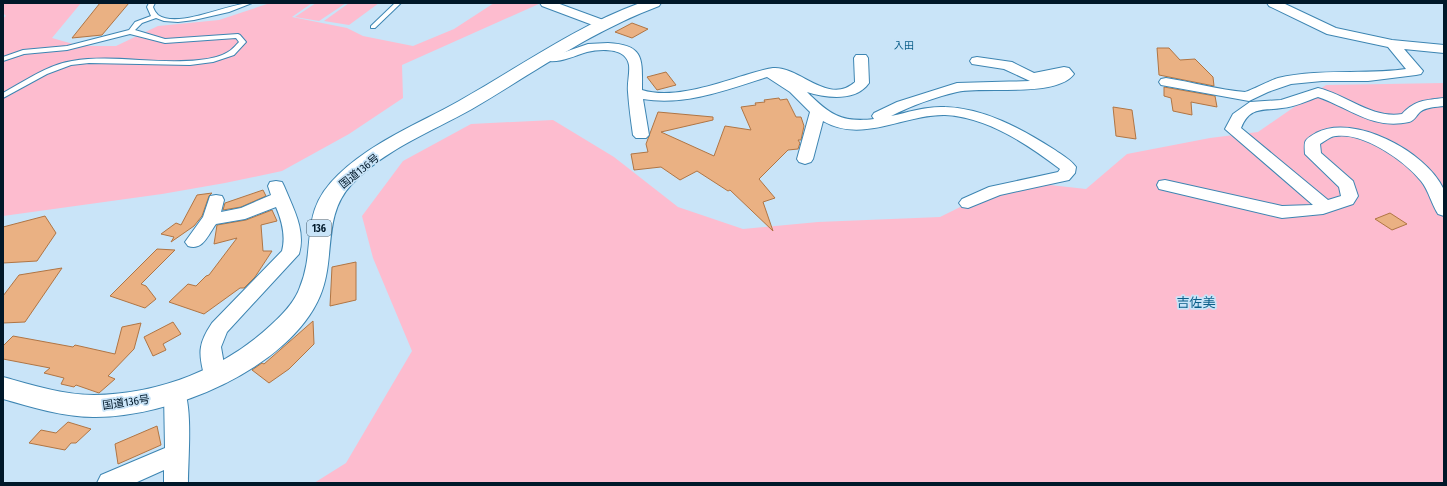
<svg xmlns="http://www.w3.org/2000/svg" width="1447" height="486" viewBox="0 0 1447 486" font-family="'Fira Sans Condensed','Noto Sans JP',sans-serif">
<style>
.green{fill:#fdbccf}
.building{fill:#eab183;stroke:#b07544}
.lines{fill:none;stroke-linecap:round;stroke-linejoin:round}
.service-casing{stroke:#3d85b2;stroke-width:2}
.minor-casing{stroke:#3d85b2;stroke-width:2}
.trunk-casing{stroke:#3d85b2;stroke-width:2}
.service{fill:#fff;fill-rule:evenodd}
.minor{fill:#fff;fill-rule:evenodd}
.trunk{fill:#fff;fill-rule:evenodd}
.labels{text-anchor:middle;stroke-width:3.5;stroke-linejoin:round;paint-order:stroke}
.far-neighbourhood-label{font-size:10px;fill:#0b5e89;stroke:#c9e4f8}
.shield{fill:#c9e4f8;stroke:#3c5567;stroke-width:1}
.shield-label{font-size:10px;font-weight:bold;fill:#001829}
.street-label{font-size:11px;fill:#001829;stroke:#c9e4f8}
.quarter-label{font-size:13px;fill:#0b5e89;stroke:#c9e4f8}
</style>
<rect width="100%" height="100%" fill="#c9e4f8"/>
<!-- green -->
<g class="green">
<polygon points="4,3 81,3 52,38 80,46 116,46 158,26 219,20 270,3 312,3 292,17 347,28 363,36 413,46 454,29 494,3 541,3 402,65 403,98 349,134 282,171 225,183 162,194 3,216 3,18 6,16 3,13"/>
<polygon points="316,3 346,3 319,21 295,17"/>
<polygon points="349,3 379,3 349,25 324,21"/>
<polygon points="1444,83 1444,483 314,483 346,463 412,351 373,258 362,216 403,161 471,124 553,120 614,157 678,207 743,229 818,222 940,217 1013,181 1086,189 1127,154 1210,138 1258,132 1326,85"/>
</g>
<!-- building -->
<g class="building">
<polygon points="100,3 129,3 102,35 72,38"/>
<polygon points="632,23 648,29 632,38 615,32"/>
<polygon points="1157,48 1169,48 1180,60 1195,59 1213,77 1214,86 1159,75"/>
<polygon points="666,72 676,85 657,90 647,77"/>
<polygon points="1164,87 1215,96 1217,107 1191,102 1192,115 1173,111 1171,98 1164,96"/>
<polygon points="779,98 780,100 787,99 796,117 801,117 804,126 801,140 798,140 800,143 798,149 788,150 759,179 775,198 763,202 773,231 730,190 728,191 697,171 680,180 661,167 634,170 631,154 648,152 646,144 658,112 713,117 713,120 661,132 714,156 725,126 751,130 741,107 756,105 755,103 765,102 764,100"/>
<polygon points="1113,107 1132,110 1136,139 1116,136"/>
<polygon points="263,190 266,196 241,207 223,210 225,203"/>
<polygon points="212,193 209,196 202,216 194,226 171,242 174,237 161,234 176,223 181,225 197,195"/>
<polygon points="272,210 277,221 261,225 263,251 272,251 255,277 244,288 240,288 204,314 169,302 188,284 196,286 206,276 209,275 237,238 214,244 217,225 246,220"/>
<polygon points="1390,213 1407,224 1392,230 1375,219"/>
<polygon points="45,216 56,233 37,261 3,263 3,227"/>
<polygon points="157,249 175,250 141,284 146,286 156,299 145,308 110,296"/>
<polygon points="356,262 356,300 330,306 332,267"/>
<polygon points="62,268 25,322 3,323 3,296 19,275"/>
<polygon points="313,321 314,344 289,369 269,383 252,370 262,363 264,364"/>
<polygon points="173,322 181,334 163,344 166,350 153,356 144,337"/>
<polygon points="141,323 134,349 108,376 115,379 99,393 76,385 74,387 61,384 64,378 44,373 50,368 3,359 3,346 13,336 73,347 75,345 115,354 122,327"/>
<polygon points="68,422 91,429 76,443 71,443 65,450 29,443 41,430 56,433"/>
<polygon points="157,426 161,445 118,464 115,444"/>
</g>
<g class="lines">
<defs>
<g id="service">
<path d="M149,3H155L153,7C154,10 156,13 158,15C179,29 228,3 252,3L229,12L194,20L178,22L164,21L156,18L142,23L135,30L165,39L238,34L240,35L246,42L234,55L213,62L190,65L89,63L71,65L47,74L3,98V93C25,81 47,65 72,61C114,54 157,65 199,60C209,59 220,57 228,52C232,50 236,45 239,42L236,38L165,43L130,34L67,50L24,54L3,61V57L23,50L67,46L129,30L135,22L151,16L147,7Z"/>
<polygon points="395,3 401,3 375,28 371,28 371,26"/>
</g>
<g id="minor">
<polygon points="540,3 557,3 606,21 608,24 606,27 598,27 542,6"/>
<path d="M1267,3H1283L1336,28L1392,40L1444,45V53L1404,49L1423,71L1421,74L1416,75L1368,81H1322L1291,84L1268,92L1249,101L1161,85L1159,82L1161,79L1166,78C1192,82 1219,90 1245,92C1248,92 1271,80 1278,78C1320,68 1364,75 1406,69L1388,47L1327,34L1269,6Z"/>
<path d="M608,43C645,45 642,59 642,90C674,100 718,83 749,74C757,72 765,69 773,68C800,66 828,106 855,82L854,58L856,55H866L868,58L869,83C856,102 826,98 807,92C829,114 841,123 874,119L872,116L874,113L897,102L957,83L1030,81L1004,69L972,64L970,61L972,58L977,57L1012,62L1034,73L1064,67L1069,68L1074,74C1057,98 984,86 957,92C935,97 911,106 891,116C909,112 926,106 945,107C984,108 1022,129 1055,150C1062,155 1071,160 1076,167L1075,173L1069,180L1000,195L968,208L962,207L959,203L962,199L989,187L1058,172L1060,169C1027,144 987,117 945,115C905,114 862,144 823,121L813,159L811,162L805,164L799,162L797,159L810,112L790,92L767,77C727,90 685,106 643,99L649,135L646,138H636L633,135C631,121 629,107 628,92C627,83 630,74 629,65C626,47 600,49 587,52C571,57 559,64 542,60L540,57L542,54L562,53L588,44Z"/>
<path d="M1318,88C1347,95 1372,119 1402,114C1415,100 1426,100 1444,98V106C1436,107 1426,107 1420,112C1416,116 1414,121 1409,122C1372,130 1350,108 1318,97C1307,101 1294,107 1282,108C1263,111 1250,106 1241,128L1328,200L1341,196L1339,187L1305,154C1304,140 1304,140 1316,133C1354,113 1426,152 1443,188C1446,195 1444,208 1444,216L1438,214C1431,203 1429,191 1421,181C1405,161 1364,132 1336,136C1331,136 1325,141 1320,144L1321,153L1353,181L1358,196L1353,204L1323,214L1282,218L1159,189L1157,185L1159,181L1165,180L1282,206L1313,205L1225,129L1233,114L1250,102L1281,100Z"/>
<path d="M276,181L282,182L284,186C293,208 306,230 299,254L227,332L221,347L226,376L223,382L215,385L207,382C203,374 199,356 201,347C202,339 208,329 212,323L282,251C286,236 282,221 276,207L245,219L216,224C208,235 203,251 188,246L185,242L203,217L210,196L216,195L222,196L224,200L221,212L241,208L271,195L268,186L270,182Z"/>
<path d="M175,384L183,387C193,407 188,459 188,483H164V470L135,483H97L101,475L165,448L164,393L167,387Z"/>
</g>
<path id="trunk" d="M640,3H661L659,6C592,31 533,73 472,109C431,132 383,150 351,185C322,216 336,259 320,296C289,369 169,418 93,417C63,417 32,407 3,399V377C32,385 64,395 94,395C159,394 224,369 271,325C282,315 295,302 300,287C317,245 298,213 338,175C372,142 418,124 459,101C518,68 576,26 640,3Z"/>
</defs>
<!-- service casing -->
<use href="#service" class="service-casing"/>
<!-- minor casing -->
<use href="#minor" class="minor-casing"/>
<!-- trunk casing -->
<use href="#trunk" class="trunk-casing"/>
<!-- service -->
<use href="#service" class="service"/>
<!-- minor -->
<use href="#minor" class="minor"/>
<!-- trunk -->
<use href="#trunk" class="trunk"/>
</g>
<g class="labels">
<!-- far-neighbourhood labels -->
<g class="far-neighbourhood-label">
<text x="904" y="49">入田</text>
</g>
<!-- shield labels -->
<rect class="shield" x="307" y="220" width="24" height="16" rx="3"/>
<g class="shield-label">
<text x="319" y="232">136</text>
</g>
<!-- street labels -->
<g class="street-label">
<text transform="translate(359 171) rotate(-39)" y="4">国道136号</text>
<text transform="translate(126 402) rotate(-8)" y="4">国道136号</text>
</g>
<!-- quarter labels -->
<g class="quarter-label">
<text x="1196" y="307">吉佐美</text>
</g>
</g>
<!-- border -->
<rect width="1447" height="486" fill="none" stroke="#001829" stroke-width="8"/>
</svg>
